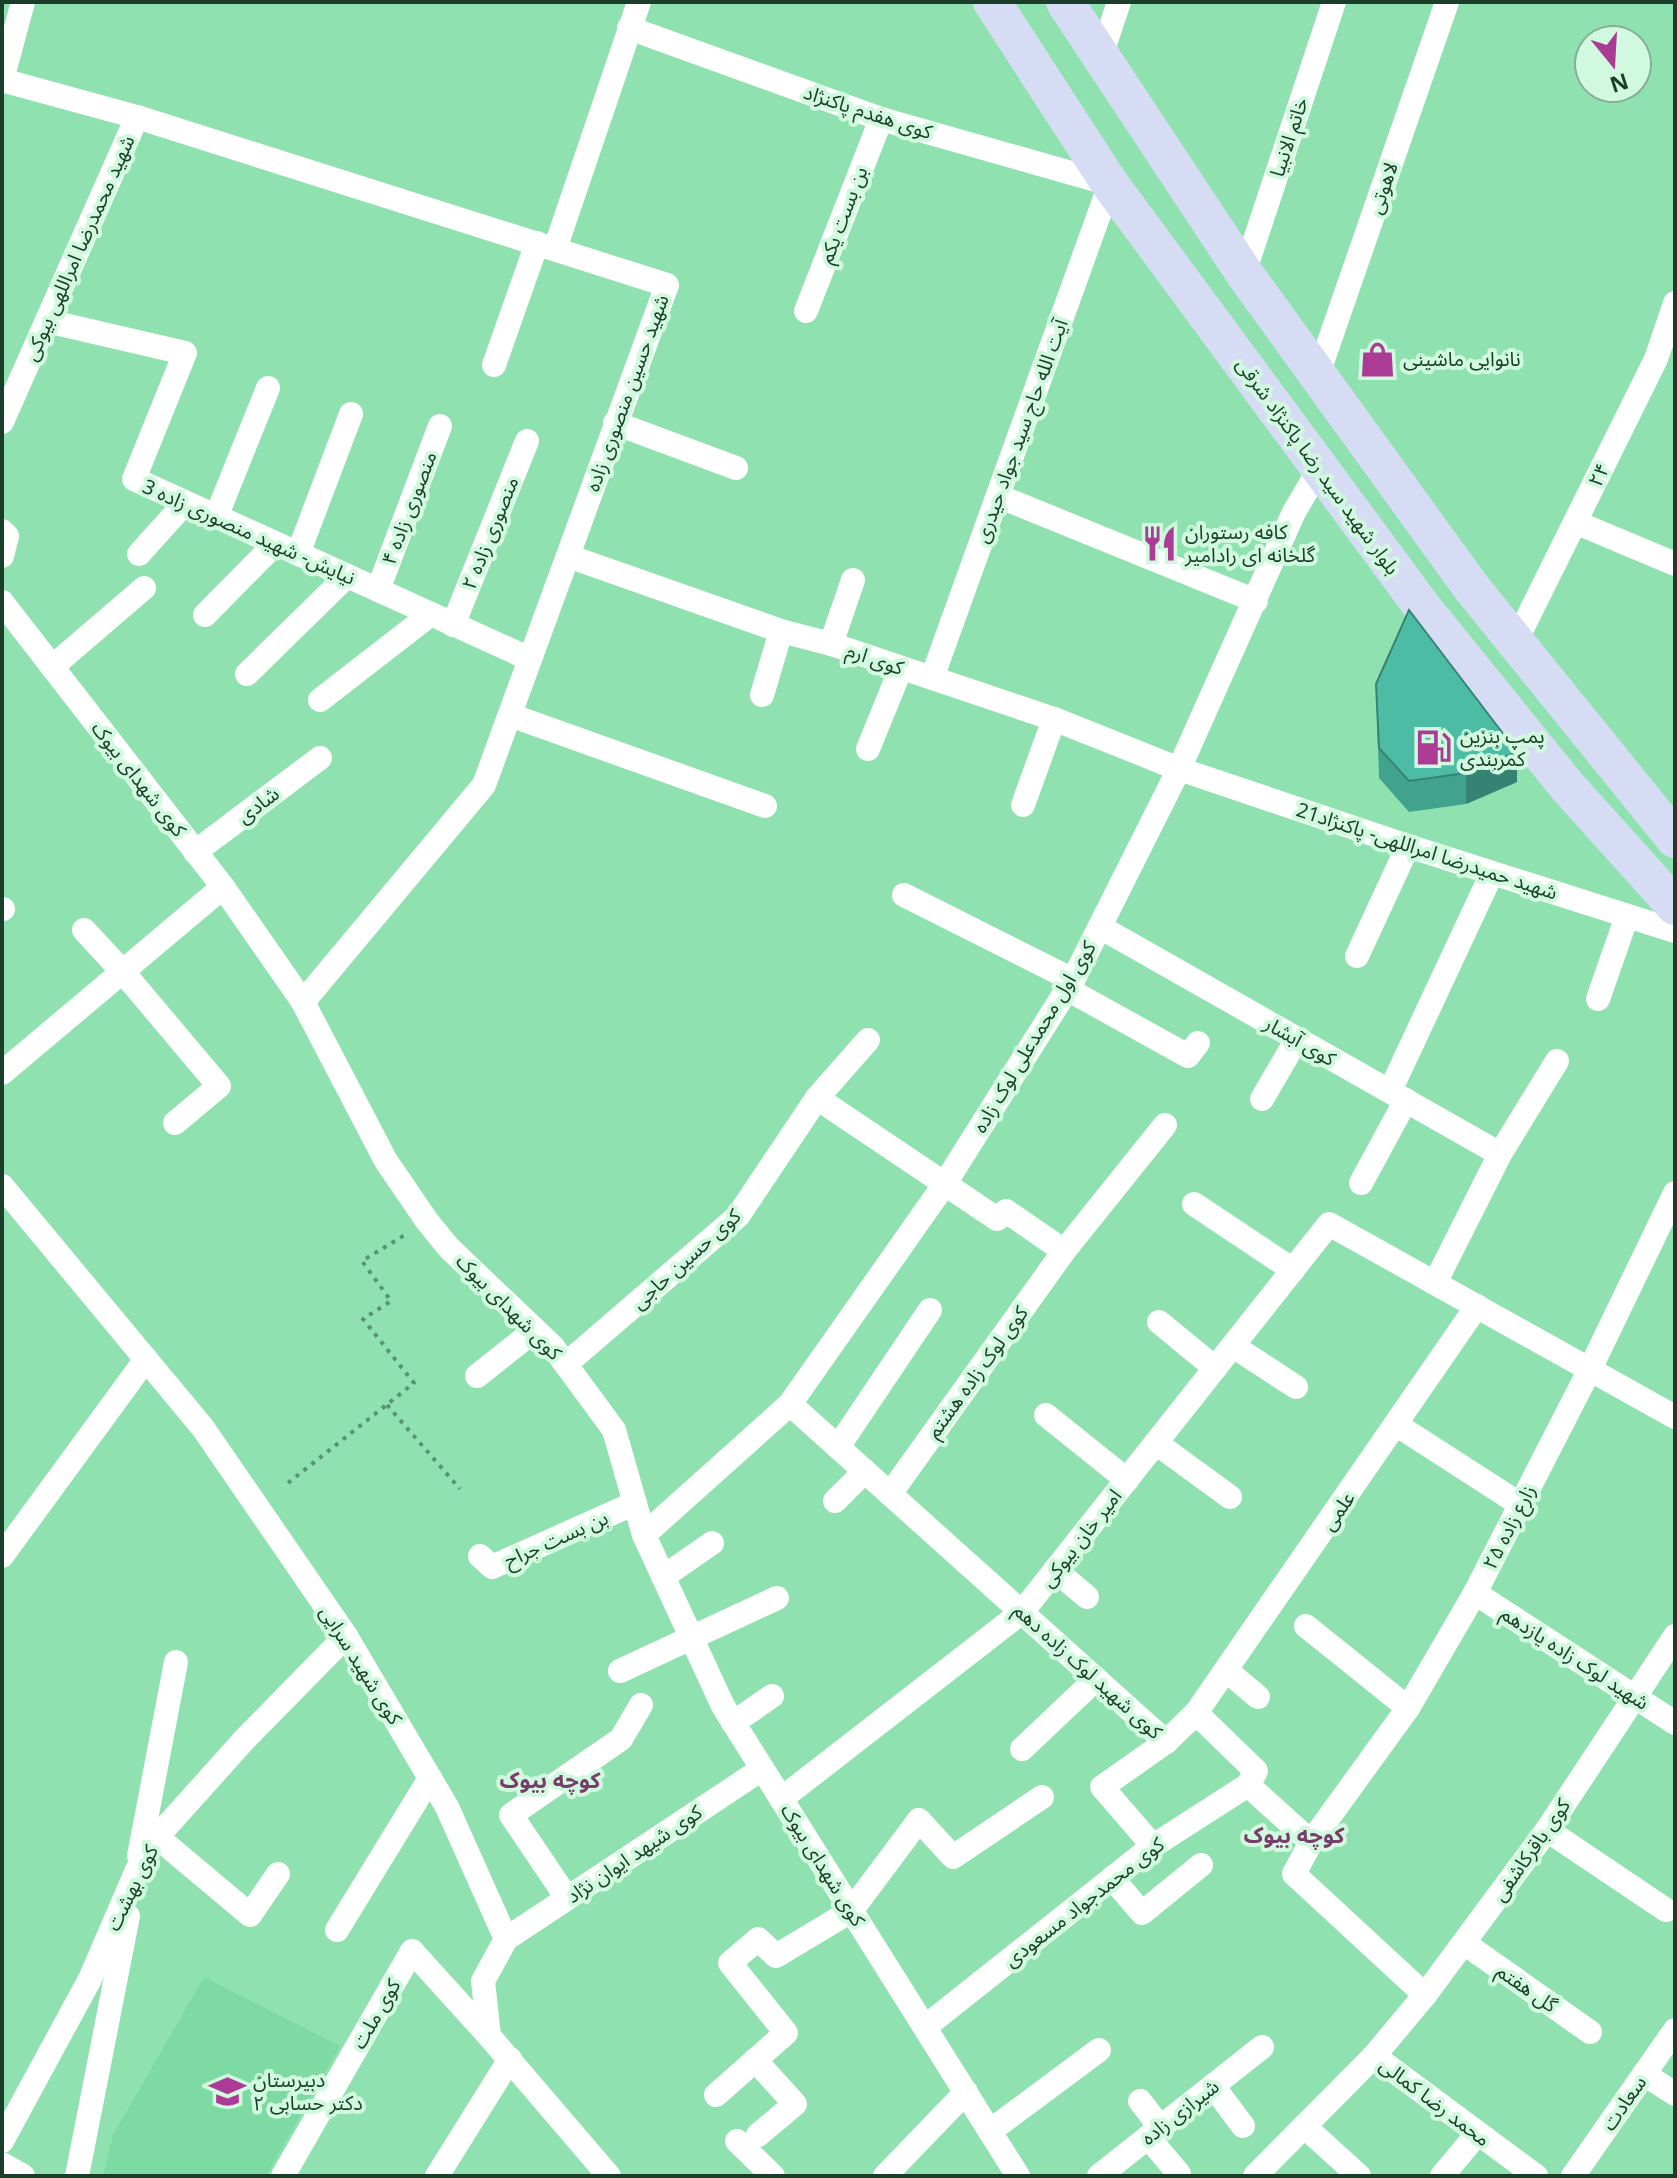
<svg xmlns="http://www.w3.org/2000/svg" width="1677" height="2178" viewBox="0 0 1677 2178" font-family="'Noto Sans','Noto Sans Arabic',sans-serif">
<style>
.built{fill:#7edaa3}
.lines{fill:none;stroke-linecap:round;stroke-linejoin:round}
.path{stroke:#589470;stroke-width:4;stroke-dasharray:4 6;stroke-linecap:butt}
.street{stroke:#fff;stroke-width:24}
.primary{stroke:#d7dcf5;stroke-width:38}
.wall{fill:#41a38d}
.shaded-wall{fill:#358473}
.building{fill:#4cbda4;stroke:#358473;stroke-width:2}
.labels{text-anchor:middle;stroke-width:8;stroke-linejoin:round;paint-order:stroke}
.street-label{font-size:20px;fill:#1b3e2a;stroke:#d1f9df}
.poi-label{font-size:20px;fill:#1b3e2a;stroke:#d1f9df;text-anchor:start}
.neighbourhood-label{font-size:22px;font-weight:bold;fill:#773e6a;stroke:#d1f9df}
</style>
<rect width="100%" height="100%" fill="#8fe2b0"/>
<!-- built -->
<polygon class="built" points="204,1977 340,2046 266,2176 103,2176 113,2135"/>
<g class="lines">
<!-- path -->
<g class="path">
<polyline points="387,1405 460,1489"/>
<polyline points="288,1483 414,1383 363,1319 391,1301 362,1261 408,1233"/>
</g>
<!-- street -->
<g class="street">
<polyline points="23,2 2,80 137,117 667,285 484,785 303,1002"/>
<polyline points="629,28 881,119 1110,184 932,678"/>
<polyline points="1101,56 1119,2"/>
<polyline points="555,249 639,2"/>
<polyline points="1244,273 1334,2"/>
<polyline points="806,311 881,119"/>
<polyline points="47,321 185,353 134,479 530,659"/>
<polyline points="494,365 537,243"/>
<polyline points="1318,374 1447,2"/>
<polyline points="2,422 137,117"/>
<polyline points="615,423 736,468"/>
<polyline points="998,496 1256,601"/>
<polyline points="216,517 268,388"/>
<polyline points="1575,522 1675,564"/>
<polyline points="2,531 7,536 2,556"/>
<polyline points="139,554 185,503"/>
<polyline points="298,554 351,414"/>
<polyline points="568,556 781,631 831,644 1054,719 1179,769 1408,846 1675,931"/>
<polyline points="378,590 440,426"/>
<polyline points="2,602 223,887 303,1002 386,1161 427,1221 449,1248 553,1347 614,1430 644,1535 723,1706 1018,2176"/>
<polyline points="205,615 275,544"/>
<polyline points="453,625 527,441"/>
<polyline points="1515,643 1656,359 1675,303"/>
<polyline points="831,644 853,580"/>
<polyline points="52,667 144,588"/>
<polyline points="247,674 347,576"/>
<polyline points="762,695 781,631"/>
<polyline points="320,700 431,614"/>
<polyline points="510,715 765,806"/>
<polyline points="868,749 901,668"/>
<polyline points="1023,805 1054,719"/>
<polyline points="195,852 320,758"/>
<polyline points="904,895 1073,980"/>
<polyline points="2,909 3,909"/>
<polyline points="1100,927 1500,1154"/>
<polyline points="84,930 123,972 219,1086 175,1123"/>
<polyline points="1357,956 1408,846"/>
<polyline points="1067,989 1188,1056 1198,1043"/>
<polyline points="1598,999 1627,916"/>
<polyline points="2,1073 223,887"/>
<polyline points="1390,1091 1492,873"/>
<polyline points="817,1098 997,1219 1006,1211 1064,1251 1165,1125"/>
<polyline points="1262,1099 1297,1039"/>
<polyline points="1361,1183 1406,1100"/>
<polyline points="2,1186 203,1428 346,1636 447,1807 506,1939 483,1981 489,2036 609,2176"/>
<polyline points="1194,1204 1293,1270"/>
<polyline points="1435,1283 1500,1154 1557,1061"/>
<polyline points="1159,1322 1215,1368"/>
<polyline points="1233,1346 1296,1387"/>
<polyline points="566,1364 738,1216 817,1098 868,1040"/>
<polyline points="477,1376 535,1330"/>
<polyline points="790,1404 1166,1742 1196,1713 1256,1771 1248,1785 1311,1842 1294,1874 1425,1995"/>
<polyline points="1046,1415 1127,1480"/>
<polyline points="1397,1425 1521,1505"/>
<polyline points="1156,1443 1230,1497"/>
<polyline points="838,1447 930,1310"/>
<polyline points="890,1494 1064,1251"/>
<polyline points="835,1501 865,1471"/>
<polyline points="644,1535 790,1404 944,1185 1073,980 1179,769 1294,512 1320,468"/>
<polyline points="2,1556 146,1359"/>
<polyline points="480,1556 492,1567 635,1503"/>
<polyline points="1055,1570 1087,1597"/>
<polyline points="663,1577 712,1543"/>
<polyline points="1475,1593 1675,1723"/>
<polyline points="1306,1626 1408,1708"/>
<polyline points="1226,1670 1258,1697"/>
<polyline points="620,1671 777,1598"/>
<polyline points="1196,1713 1477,1306"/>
<polyline points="733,1723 772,1696"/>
<polyline points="1022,1749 1096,1679"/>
<polyline points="781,1799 1022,1612 1329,1224 1675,1417"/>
<polyline points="1547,1830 1666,1910"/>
<polyline points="157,1837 250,1915 278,1874"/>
<polyline points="1311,1842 1408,1708 1475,1593 1590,1369 1675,1193"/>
<polyline points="1153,1846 1102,1787 1166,1742"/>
<polyline points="139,1856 176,1662"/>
<polyline points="1112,1878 1142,1913 1201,1865"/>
<polyline points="567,1898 511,1815 621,1739 641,1705"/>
<polyline points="337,1930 430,1778"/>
<polyline points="506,1939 762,1769"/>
<polyline points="1464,1943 1590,2032"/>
<polyline points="925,2027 1153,1846 1248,1785"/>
<polyline points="1374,2056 1536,2176"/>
<polyline points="755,2060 795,2104 758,2135"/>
<polyline points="1644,2074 1675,2094"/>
<polyline points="1213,2086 1243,2126"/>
<polyline points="716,2095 786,2033 730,1963 758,1939 776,1956 851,1911 919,1820 953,1857 1042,1797"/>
<polyline points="1140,2101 1160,2127"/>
<polyline points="1304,2126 1359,2176"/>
<polyline points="990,2131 1099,2050"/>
<polyline points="1148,2137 1179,2174"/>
<polyline points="2,2141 90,1979 137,1870 157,1837 244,1740 346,1636"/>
<polyline points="737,2141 773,2176"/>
<polyline points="2,2164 23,2176"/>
<polyline points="77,2176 128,1916"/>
<polyline points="283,2176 412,1951 489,2036"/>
<polyline points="437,2176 510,2059"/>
<polyline points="885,2176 966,2092"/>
<polyline points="1099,2176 1262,2047"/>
<polyline points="1255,2176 1374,2056 1425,1995 1547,1830 1675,1636"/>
<polyline points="1442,2176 1477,2134"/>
<polyline points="1573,2176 1675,2030"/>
</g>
<!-- primary -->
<g class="primary">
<polyline points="992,2 1110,184 1423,608 1567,786 1675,906"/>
<polyline points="1065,2 1244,273 1471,587 1675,839"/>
</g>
</g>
<!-- wall -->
<polygon class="wall" points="1376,684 1517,782 1466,804 1409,812 1379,778"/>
<!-- shaded-wall -->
<polygon class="shaded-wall" points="1517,752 1517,782 1466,804 1466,773"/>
<!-- building -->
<polygon class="building" points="1409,610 1517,752 1466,773 1409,781 1379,748 1376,684"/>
<!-- icons -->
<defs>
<symbol id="shop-bare" viewBox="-9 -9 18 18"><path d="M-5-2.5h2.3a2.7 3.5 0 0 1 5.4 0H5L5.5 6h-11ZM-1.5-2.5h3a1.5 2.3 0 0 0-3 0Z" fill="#ac3b96" stroke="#d1f9df" stroke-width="2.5" paint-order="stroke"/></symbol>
<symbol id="restaurant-bare" viewBox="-9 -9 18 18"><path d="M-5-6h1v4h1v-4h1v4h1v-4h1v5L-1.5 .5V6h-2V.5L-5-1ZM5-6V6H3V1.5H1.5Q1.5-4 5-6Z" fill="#ac3b96" stroke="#d1f9df" stroke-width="2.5" paint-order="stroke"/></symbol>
<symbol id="fuel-bare" viewBox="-9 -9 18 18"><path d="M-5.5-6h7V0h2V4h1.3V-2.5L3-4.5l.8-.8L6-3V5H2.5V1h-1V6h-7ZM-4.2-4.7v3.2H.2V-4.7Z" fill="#ac3b96" stroke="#d1f9df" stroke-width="2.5" paint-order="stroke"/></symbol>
<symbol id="school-bare" viewBox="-9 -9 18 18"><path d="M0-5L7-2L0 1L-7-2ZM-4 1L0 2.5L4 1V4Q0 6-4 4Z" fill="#ac3b96" stroke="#d1f9df" stroke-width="2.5" paint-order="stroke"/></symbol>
</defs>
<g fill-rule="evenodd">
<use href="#shop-bare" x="1352" y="334" width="51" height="51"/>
<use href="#restaurant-bare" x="1134" y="518" width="51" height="51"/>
<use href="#fuel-bare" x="1408" y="722" width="51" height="51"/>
<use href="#school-bare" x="202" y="2066" width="51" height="51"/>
</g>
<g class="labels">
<!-- street labels -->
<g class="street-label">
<text transform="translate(868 112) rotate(18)" y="7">کوی هفدم پاکنژاد</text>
<text transform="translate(1289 137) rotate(-72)" y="7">خاتم الانبیا</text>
<text transform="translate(1383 188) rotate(-71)" y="7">لاهوتی</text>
<text transform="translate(843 215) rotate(-69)" y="7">بن بست یکم</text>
<text transform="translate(79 248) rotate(-66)" y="7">شهید محمدرضا امراللهی بیوکی</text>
<text transform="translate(627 393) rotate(-70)" y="7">شهید حسین منصوری زاده</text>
<text transform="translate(1021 431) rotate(-70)" y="7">آیت الله حاج سید جواد حیدری</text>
<text transform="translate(1318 466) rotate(54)" y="7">بلوار شهید سید رضا پاکنژاد شرقی</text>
<text transform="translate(1599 475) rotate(-64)" y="7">۲۴</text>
<text transform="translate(409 508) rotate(-69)" y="7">منصوری زاده ۴</text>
<text transform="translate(249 532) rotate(24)" y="7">نیایش- شهید منصوری زاده 3</text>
<text transform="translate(490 533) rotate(-68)" y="7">منصوری زاده ۲</text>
<text transform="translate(875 659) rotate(19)" y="7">کوی ارم</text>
<text transform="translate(139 779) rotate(52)" y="7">کوی شهدای بیوک</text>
<text transform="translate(258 805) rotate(-37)" y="7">شادی</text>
<text transform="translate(1427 851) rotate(18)" y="7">شهید حمیدرضا امراللهی- پاکنژاد21</text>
<text transform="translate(1034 1037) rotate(-59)" y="7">کوی اول محمدعلی لوک زاده</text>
<text transform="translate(1300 1041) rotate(30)" y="7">کوی آبشار</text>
<text transform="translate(686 1259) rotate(-42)" y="7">کوی حسین حاجی</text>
<text transform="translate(509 1307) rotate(45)" y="7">کوی شهدای بیوک</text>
<text transform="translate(977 1372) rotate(-54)" y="7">کوی لوک زاده هشتم</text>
<text transform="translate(1338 1511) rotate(-55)" y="7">علمی</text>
<text transform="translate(1509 1527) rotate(-63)" y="7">زارع زاده ۲۵</text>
<text transform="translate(1081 1538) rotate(-52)" y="7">امیر خان بیوکی</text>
<text transform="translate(556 1539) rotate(-24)" y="7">بن بست جراح</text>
<text transform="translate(1575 1658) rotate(33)" y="7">شهید لوک زاده یازدهم</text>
<text transform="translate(361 1665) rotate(58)" y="7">کوی شهید سرایی</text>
<text transform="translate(1088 1671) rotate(42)" y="7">کوی شهید لوک زاده دهم</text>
<text transform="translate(1531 1850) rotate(-55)" y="7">کوی باقرکاشفی</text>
<text transform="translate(634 1854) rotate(-34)" y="7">کوی شیهد ایوان نژاد</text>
<text transform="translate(823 1865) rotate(58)" y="7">کوی شهدای بیوک</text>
<text transform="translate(132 1888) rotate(-64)" y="7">کوی بهشت</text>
<text transform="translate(1084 1902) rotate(-38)" y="7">کوی محمدجواد مسعودی</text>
<text transform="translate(1527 1988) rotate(35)" y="7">گل هفتم</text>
<text transform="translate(376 2014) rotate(-60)" y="7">کوی ملت</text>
<text transform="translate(1435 2102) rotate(37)" y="7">محمد رضا کمالی</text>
<text transform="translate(1624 2103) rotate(-55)" y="7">سعادت</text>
<text transform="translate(1180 2112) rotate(-38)" y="7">شیرازی زاده</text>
</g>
<!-- poi labels -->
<g class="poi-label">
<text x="1403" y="366">نانوایی ماشینی</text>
<text x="1185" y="539">کافه رستوران<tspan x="1185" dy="23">گلخانه ای رادامیر</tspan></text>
<text x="1460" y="743">پمپ بنزین<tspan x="1460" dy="23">کمربندی</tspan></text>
<text x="253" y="2087">دبیرستان<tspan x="253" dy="23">دکتر حسابی ۲</tspan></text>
</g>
<!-- neighbourhood labels -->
<g class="neighbourhood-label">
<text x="550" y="1788">کوچه بیوک</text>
<text x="1294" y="1843">کوچه بیوک</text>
</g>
</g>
<!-- border -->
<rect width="1677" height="2178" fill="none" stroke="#1b3e2a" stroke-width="8"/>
<!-- north arrow -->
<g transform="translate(1613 64) rotate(162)"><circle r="38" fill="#d1f9df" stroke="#88ae97" stroke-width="2"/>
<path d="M0-6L14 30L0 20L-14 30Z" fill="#ac3b96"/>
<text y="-12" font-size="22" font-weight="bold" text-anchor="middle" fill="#1b3e2a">N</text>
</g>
</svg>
